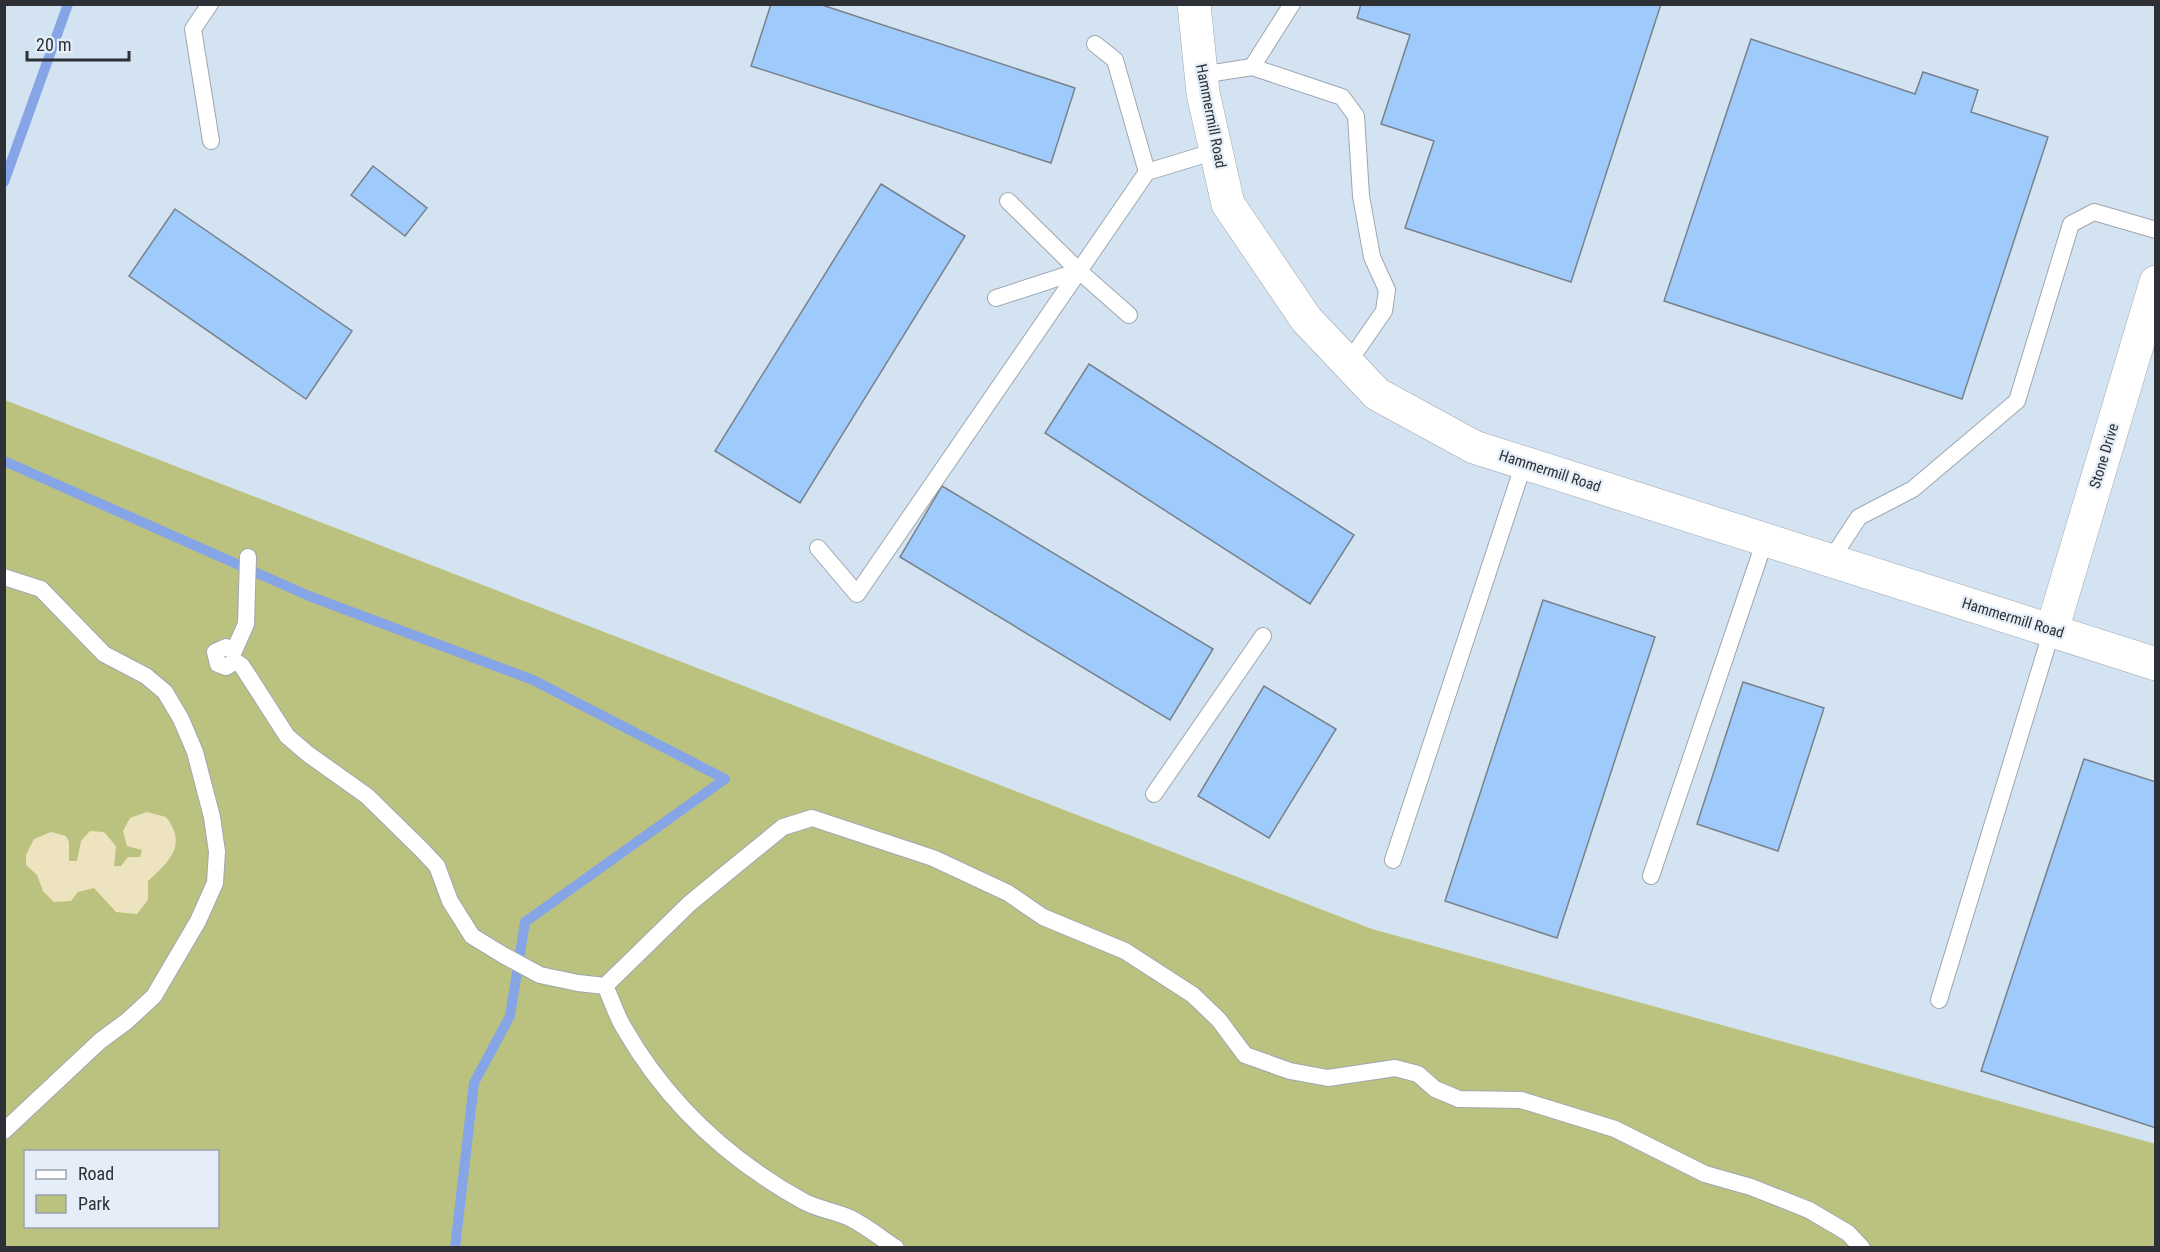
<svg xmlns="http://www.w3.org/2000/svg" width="2160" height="1252" viewBox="0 0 2160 1252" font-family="'Roboto Condensed',sans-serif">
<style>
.built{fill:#d4e3f2}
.green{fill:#bbc280;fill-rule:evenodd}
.sand{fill:#ede3be}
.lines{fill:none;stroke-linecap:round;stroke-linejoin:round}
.stream{stroke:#85a5e7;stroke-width:10}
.building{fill:#9ecbfb;stroke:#79818a;stroke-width:1.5}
.service-casing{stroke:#9ea7b0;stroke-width:18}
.minor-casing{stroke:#9ea7b0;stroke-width:34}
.service{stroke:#fff;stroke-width:16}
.minor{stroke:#fff;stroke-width:33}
.labels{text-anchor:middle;stroke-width:4.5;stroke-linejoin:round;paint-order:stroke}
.street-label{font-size:15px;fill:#2d3135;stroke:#e5eef8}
</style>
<rect width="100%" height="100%" fill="#e5eef8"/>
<!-- built -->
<polygon class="built" points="4,5 2155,5 2155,1144 1372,929 5,400"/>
<!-- green -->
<path class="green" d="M5,400L1372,929L2156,1144L2155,1248L5,1247ZM26,1152H218V1226H26Z"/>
<!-- sand -->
<path class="sand" d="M147,812L166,817C188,845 169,862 148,881V900L137,914L116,912L94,888L78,892L71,901L54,902L43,891L37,875L26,865V855L34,839L51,832L66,836L69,842V861H77L81,841L90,831L104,832L116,846L114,866H121L128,857H140L142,850L127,846L123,831L130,818Z"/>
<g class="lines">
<!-- stream -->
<g class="stream">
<polyline points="4,182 68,4"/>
<polyline points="4,461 309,596 533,680 725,779 525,922 510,1016 474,1083 455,1248"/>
</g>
</g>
<!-- building -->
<g class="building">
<polygon points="771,4 819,4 1075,88 1051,163 751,66"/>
<polygon points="1361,4 1661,4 1571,282 1405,228 1434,141 1381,124 1410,35 1357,18"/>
<polygon points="1751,39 1915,94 1923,72 1978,90 1971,112 2048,137 1962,399 1664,301"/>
<polygon points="373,166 427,208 405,236 351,195"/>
<polygon points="881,184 965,236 800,503 715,451"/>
<polygon points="175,209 352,331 306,399 129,276"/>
<polygon points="1089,364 1354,535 1310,604 1045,433"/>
<polygon points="942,486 1213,649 1170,720 900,557"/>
<polygon points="1543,600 1655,637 1557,938 1445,901"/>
<polygon points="1743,682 1824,708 1778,851 1697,824"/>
<polygon points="1264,686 1336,729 1269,838 1198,796"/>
<polygon points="2084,759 2156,782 2156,1128 1981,1071"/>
</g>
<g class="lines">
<defs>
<g id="service">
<polyline points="210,4 193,29 211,141"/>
<polyline points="1292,4 1252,67 1342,97 1356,116 1361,196 1372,257 1387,290 1384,311 1348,363"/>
<polyline points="1095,44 1115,60 1147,172"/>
<polyline points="1201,75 1252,67"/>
<polyline points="1008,201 1079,271 1129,315"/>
<polyline points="996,298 1079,271"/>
<polyline points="818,548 857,594 1147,172 1216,151"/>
<path d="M248,557L246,624L234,651L226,647L215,652L218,664L226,667L235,661L242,666L287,736L308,754L367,796L422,850L437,866L450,901L472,936L503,955L540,975L578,983L605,986C612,1000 616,1015 624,1028C667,1103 727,1159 803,1201C817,1209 835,1211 850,1218C866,1226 881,1238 896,1248"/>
<polyline points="1830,561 1859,517 1913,489 2017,401 2071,224 2094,212 2156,230"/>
<polyline points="4,577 41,589 104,654 146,676 165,692 181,719 195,752 212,817 217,852 215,883 198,921 154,996 127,1021 100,1041 4,1131"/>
<polyline points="1154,794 1263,636"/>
<polyline points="1393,860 1524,463"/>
<polyline points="1651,876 1765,540"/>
<polyline points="605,986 689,904 729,871 783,827 812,818 933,858 1008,893 1043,917 1125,951 1193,995 1219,1020 1245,1055 1290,1071 1328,1078 1395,1068 1418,1074 1435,1089 1459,1099 1521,1100 1615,1129 1705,1174 1751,1187 1809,1210 1848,1233 1862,1248"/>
<polyline points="1939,1000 2052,630"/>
</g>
<g id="minor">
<polyline points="1194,4 1203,93 1228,204 1306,319 1377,394 1474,447 2156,664"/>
<polyline points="2052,630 2156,282"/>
</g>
</defs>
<!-- service casing -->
<use href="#service" class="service-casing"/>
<!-- minor casing -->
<use href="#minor" class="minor-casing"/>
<!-- service -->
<use href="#service" class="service"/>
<!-- minor -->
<use href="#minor" class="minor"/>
</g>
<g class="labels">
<!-- street labels -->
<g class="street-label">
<text transform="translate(1211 116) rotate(79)" y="5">Hammermill Road</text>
<text transform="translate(2104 456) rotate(-73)" y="5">Stone Drive</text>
<text transform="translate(1550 471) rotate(18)" y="5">Hammermill Road</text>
<text transform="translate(2013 618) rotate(17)" y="5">Hammermill Road</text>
</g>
</g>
<!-- border -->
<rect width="2160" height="1252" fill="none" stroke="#2d3135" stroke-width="12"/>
<!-- legend -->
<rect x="24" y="1150" width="195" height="78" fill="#e5eef8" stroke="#9ba2aa" stroke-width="1.5"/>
<rect x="36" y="1170" width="30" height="9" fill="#ffffff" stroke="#9ba2aa" stroke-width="1.5"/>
<text x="78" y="1180" font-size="18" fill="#2d3135">Road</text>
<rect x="36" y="1195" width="30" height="18" fill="#bbc280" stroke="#9ba2aa" stroke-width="1.5"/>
<text x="78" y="1210" font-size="18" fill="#2d3135">Park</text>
<!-- scale -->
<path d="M27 51v9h102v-9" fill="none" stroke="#2d3135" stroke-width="3"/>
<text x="36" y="51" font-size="18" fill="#2d3135" stroke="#e5eef8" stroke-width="4.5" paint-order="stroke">20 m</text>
</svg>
